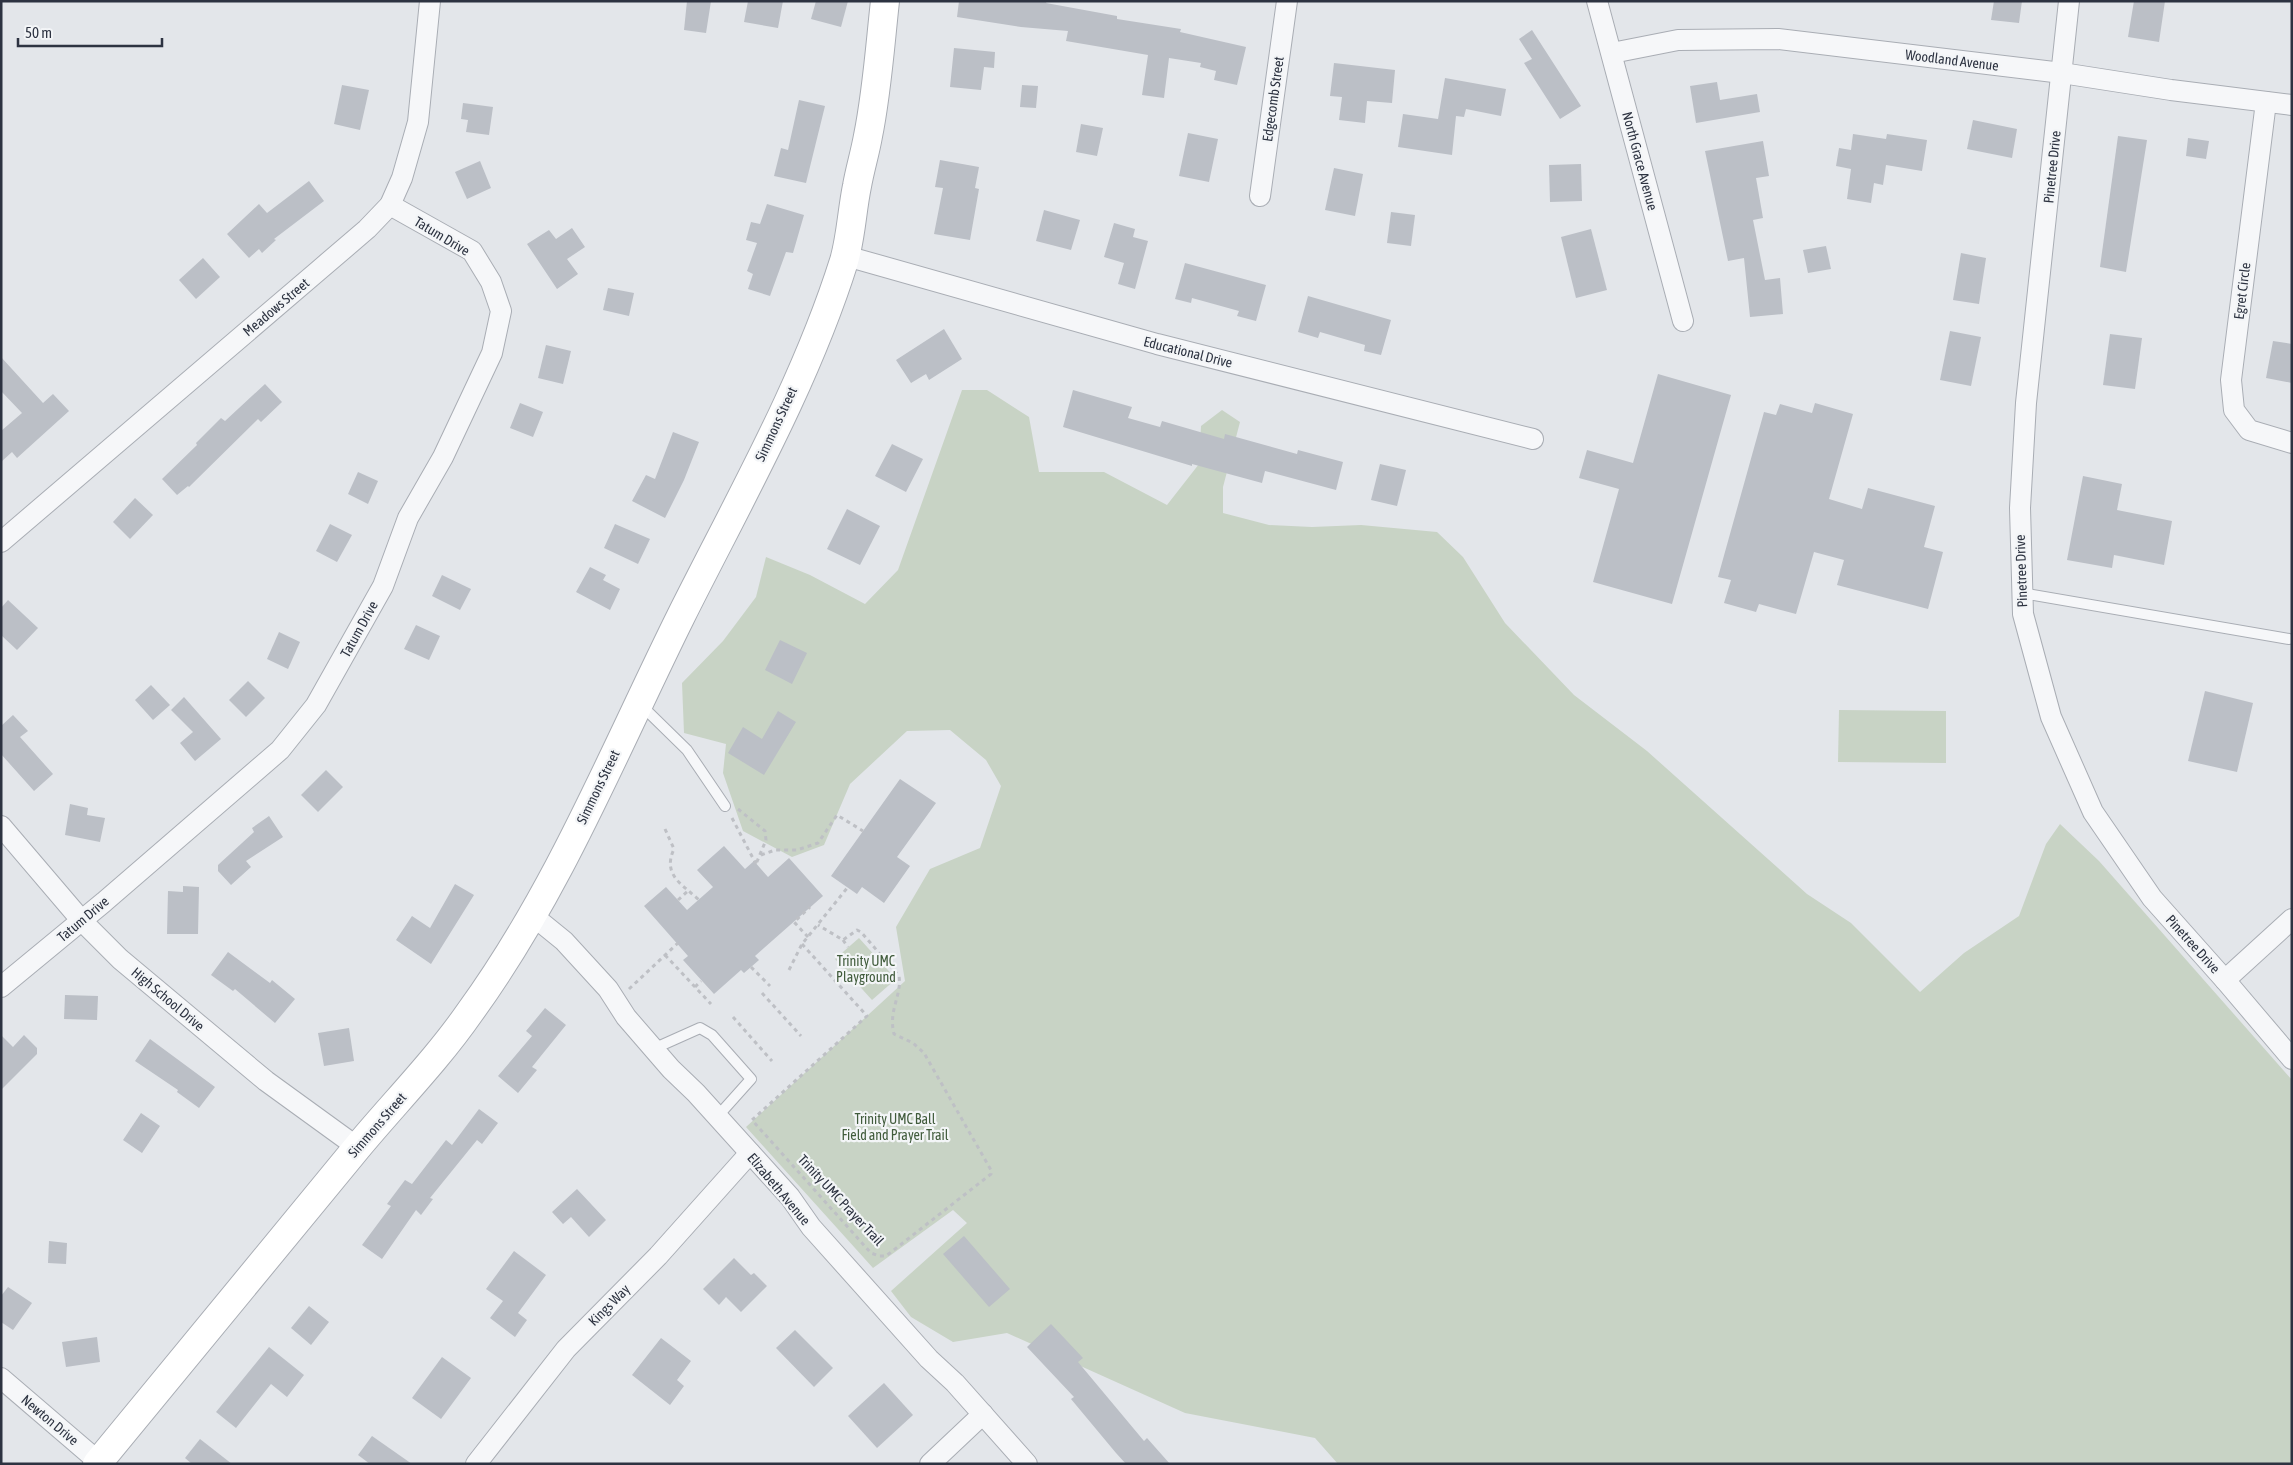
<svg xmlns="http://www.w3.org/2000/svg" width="2293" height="1465" viewBox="0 0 2293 1465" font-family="'Asap Condensed',sans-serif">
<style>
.green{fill:#c8d3c5}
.building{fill:#bbbfc6}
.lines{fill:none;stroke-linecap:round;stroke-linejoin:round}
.lane-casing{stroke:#a9adb4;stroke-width:12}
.street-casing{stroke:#a9adb4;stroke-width:22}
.secondary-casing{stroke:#a9adb4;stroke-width:30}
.path{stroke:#bec0c5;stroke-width:3;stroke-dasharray:4 4;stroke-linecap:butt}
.lane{stroke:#f6f7f9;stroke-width:10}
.street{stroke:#f6f7f9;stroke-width:20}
.secondary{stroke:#fff;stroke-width:28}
.labels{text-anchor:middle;stroke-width:4.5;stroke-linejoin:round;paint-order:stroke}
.street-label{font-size:14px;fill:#2d3341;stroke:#f3f5f7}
.park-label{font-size:14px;fill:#405b3b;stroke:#f3f5f7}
</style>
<rect width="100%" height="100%" fill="#e3e6ea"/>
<!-- green -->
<g class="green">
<polygon points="962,390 987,390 1029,417 1039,472 1104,472 1167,505 1199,464 1201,426 1222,410 1240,422 1223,487 1223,513 1269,525 1312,527 1361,525 1437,532 1463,557 1505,623 1574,695 1647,751 1807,894 1851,923 1920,992 1964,953 2019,916 2046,844 2060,824 2099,861 2292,1080 2292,1464 1338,1464 1315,1438 1185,1413 1007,1333 953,1342 911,1317 891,1291 967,1223 953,1210 873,1268 746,1127 905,981 896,927 930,869 980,848 1001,786 986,760 950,730 907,731 850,784 824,845 792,857 743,831 723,773 726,744 684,733 682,683 723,641 756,597 766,557 810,575 865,604 898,570"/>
<polygon points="1839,710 1946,711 1946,763 1838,762"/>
<polygon points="859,938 896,979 872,1000 835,959"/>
</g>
<!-- building -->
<g class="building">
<polygon points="687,1 711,1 706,33 684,30"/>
<polygon points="748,1 783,1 778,28 744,22"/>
<polygon points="816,1 848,1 841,27 811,19"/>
<polygon points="959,1 1047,1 1046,3 1117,16 1117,19 1181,29 1180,32 1246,47 1237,85 1214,80 1216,71 1200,67 1201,63 1169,58 1164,98 1142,95 1148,55 1066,41 1068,31 1021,27 957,17"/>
<polygon points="1994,1 2022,1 2019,23 1991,20"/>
<polygon points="2134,1 2165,1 2159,42 2128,37"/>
<polygon points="1532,30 1581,106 1560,119 1524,63 1532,59 1519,39"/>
<polygon points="954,48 995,52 994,68 984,67 981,90 950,87"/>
<polygon points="1334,63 1395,70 1392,103 1367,101 1365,123 1339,120 1342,97 1330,96"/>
<polygon points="1445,78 1506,89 1501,116 1466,109 1464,117 1456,116 1452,155 1398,147 1403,114 1438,119"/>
<polygon points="1717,82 1720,100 1757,94 1760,112 1696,123 1690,86"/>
<polygon points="342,85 369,90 360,130 334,124"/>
<polygon points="1022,85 1038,86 1036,108 1020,107"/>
<polygon points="799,100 825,106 806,183 774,176 781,148 788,150"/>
<polygon points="463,103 493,107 489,135 466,132 468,120 461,119"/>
<polygon points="1973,120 2017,129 2012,158 1967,149"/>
<polygon points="1081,124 1103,128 1097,156 1076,152"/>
<polygon points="1188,133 1218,139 1209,182 1179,176"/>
<polygon points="1853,134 1886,139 1887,134 1927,140 1922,171 1886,165 1883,185 1874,183 1871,203 1847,199 1851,169 1836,166 1839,148 1851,150"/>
<polygon points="2118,136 2147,140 2126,272 2100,267"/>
<polygon points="2188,138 2209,141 2206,159 2186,156"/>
<polygon points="1763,141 1769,176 1756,178 1763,218 1753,220 1765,280 1780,278 1783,314 1750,317 1744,258 1728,261 1705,151"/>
<polygon points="940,160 979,167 975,188 979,189 970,240 934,234 943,188 935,187"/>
<polygon points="480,161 491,188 467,199 455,172"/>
<polygon points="1581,164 1582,201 1550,202 1549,165"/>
<polygon points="1334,168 1363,174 1355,216 1325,210"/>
<polygon points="309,181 324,201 274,239 276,240 262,253 259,249 249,258 227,234 259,204 267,213"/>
<polygon points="767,204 804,215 793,253 786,252 770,296 748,289 753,274 747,271 757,243 746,240 751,222 760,224"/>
<polygon points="1044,210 1080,220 1071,250 1036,241"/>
<polygon points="1391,212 1415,215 1411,246 1387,243"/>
<polygon points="1114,223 1135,229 1133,237 1148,241 1135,289 1118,284 1124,263 1104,257"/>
<polygon points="572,228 585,247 567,259 578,274 557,289 527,244 549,230 556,239"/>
<polygon points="1591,229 1607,290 1576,298 1561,237"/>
<polygon points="1826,246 1831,269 1808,273 1803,250"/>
<polygon points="1961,253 1986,258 1979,304 1953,300"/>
<polygon points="203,258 220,277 196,299 179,280"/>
<polygon points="1185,263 1266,285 1256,321 1237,316 1239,311 1192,298 1191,303 1175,299"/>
<polygon points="608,288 634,293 629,316 603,310"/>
<polygon points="1308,296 1391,320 1381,355 1364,351 1365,345 1320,332 1318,338 1298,332"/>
<polygon points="944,329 962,359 929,380 926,374 911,383 896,360"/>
<polygon points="1950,331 1981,337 1971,386 1940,380"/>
<polygon points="2110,334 2142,338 2135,389 2103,385"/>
<polygon points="2273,341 2292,344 2292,383 2266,378"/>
<polygon points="546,345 571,351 563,384 538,378"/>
<polygon points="1,357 43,403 53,394 69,411 17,458 12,452 1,462 1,431 22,413 1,391"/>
<polygon points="1658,374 1731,395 1672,604 1593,582 1619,489 1579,478 1587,450 1633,463"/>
<polygon points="265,384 282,402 261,422 258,419 189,487 188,486 177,495 162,479 197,445 196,443 221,418 225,421"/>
<polygon points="1073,390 1132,407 1128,418 1160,427 1162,421 1224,439 1225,434 1297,454 1298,450 1343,462 1336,490 1265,471 1262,483 1192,464 1192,466 1063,427"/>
<polygon points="520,403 543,412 533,437 510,428"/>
<polygon points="1815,403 1853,414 1829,499 1862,509 1868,488 1935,506 1924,547 1943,552 1928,609 1837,585 1844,560 1814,552 1796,614 1759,604 1756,612 1724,603 1731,580 1718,577 1764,412 1776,415 1780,404 1812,413"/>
<polygon points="673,432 699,442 684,480 665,518 632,501 646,475 655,479"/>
<polygon points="892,444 923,459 906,492 875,476"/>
<polygon points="1380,464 1406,470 1397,506 1371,500"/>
<polygon points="358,472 378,481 368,504 348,494"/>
<polygon points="2083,476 2122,484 2117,510 2172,521 2164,565 2114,555 2112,568 2067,560"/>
<polygon points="135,498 153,515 130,539 113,522"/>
<polygon points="847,509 880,526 860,565 827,549"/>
<polygon points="330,524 352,535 337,562 316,551"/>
<polygon points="615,524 650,539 638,564 604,548"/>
<polygon points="590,567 606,575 603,580 620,589 610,610 576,592"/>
<polygon points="442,575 471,589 460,610 432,596"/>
<polygon points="8,600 38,628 17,650 1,635 1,608"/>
<polygon points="416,625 440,636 429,660 404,649"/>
<polygon points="279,632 300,642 288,669 267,659"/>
<polygon points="780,640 807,653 792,684 765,670"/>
<polygon points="248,681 265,698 246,717 229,700"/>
<polygon points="151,685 170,705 153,720 135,700"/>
<polygon points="2205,691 2253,703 2237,772 2188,761"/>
<polygon points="184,697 221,739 195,761 180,743 193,732 171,710"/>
<polygon points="778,711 796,722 764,775 728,753 743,727 762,739"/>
<polygon points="13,715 28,731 20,737 53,774 34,791 1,754 1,726"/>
<polygon points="326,770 343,787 318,812 301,795"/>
<polygon points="900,779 936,803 897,857 910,866 884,903 862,887 857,894 831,876"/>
<polygon points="70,804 88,808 87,815 105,818 100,842 65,835"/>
<polygon points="269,816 283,837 246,861 251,867 231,885 218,871 218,865 254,832 252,828"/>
<polygon points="724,846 745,869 754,861 768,877 789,858 823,896 755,956 759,960 751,967 744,973 741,970 714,994 683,960 688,956 644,906 666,887 687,910 713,887 697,870"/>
<polygon points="455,884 474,895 431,964 396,940 412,916 430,928"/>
<polygon points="183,886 199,887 198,934 167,934 168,891 183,892"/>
<polygon points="228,952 270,983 272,980 295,999 275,1023 235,989 233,991 211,975"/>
<polygon points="65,995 98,996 97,1020 64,1019"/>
<polygon points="545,1008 566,1025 532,1067 537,1070 518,1093 498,1076 532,1036 526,1031"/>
<polygon points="349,1028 354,1061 324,1066 318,1033"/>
<polygon points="1,1035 13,1047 24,1035 37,1048 37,1054 1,1090"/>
<polygon points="150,1039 215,1087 199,1108 177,1092 178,1090 135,1061"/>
<polygon points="479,1109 498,1123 482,1144 477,1140 430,1198 433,1199 421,1215 416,1210 382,1259 362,1245 391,1206 387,1204 405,1180 412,1184 446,1140 452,1145"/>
<polygon points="141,1113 160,1126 142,1153 123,1140"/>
<polygon points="577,1189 606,1220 589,1237 571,1217 563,1224 552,1212"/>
<polygon points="964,1236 1010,1289 989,1307 943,1254"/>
<polygon points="49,1241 67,1243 66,1264 48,1263"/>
<polygon points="514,1251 546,1275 518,1313 527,1320 515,1337 490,1318 503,1301 486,1289"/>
<polygon points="734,1258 751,1275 754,1273 767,1286 741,1312 726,1297 719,1305 703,1289"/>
<polygon points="8,1287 32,1303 13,1330 1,1322 1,1296"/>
<polygon points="309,1306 329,1322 311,1345 291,1328"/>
<polygon points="1051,1324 1083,1358 1078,1362 1144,1441 1147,1438 1170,1464 1126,1464 1116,1453 1071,1399 1074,1397 1027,1347"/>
<polygon points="795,1330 833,1368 814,1387 776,1348"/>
<polygon points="97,1337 100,1362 66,1367 62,1342"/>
<polygon points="661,1338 691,1361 677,1380 684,1386 670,1405 632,1375"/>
<polygon points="269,1347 304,1375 287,1397 271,1384 236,1428 216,1412"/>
<polygon points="442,1357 471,1378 441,1419 412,1398"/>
<polygon points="884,1383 913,1415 877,1448 848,1416"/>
<polygon points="372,1436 412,1464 370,1464 358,1455"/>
<polygon points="200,1439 232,1464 192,1464 185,1458"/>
</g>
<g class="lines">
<defs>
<g id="lane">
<polyline points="2022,593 2289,639"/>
<polyline points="640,704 687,750 725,806"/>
<polyline points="653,1049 700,1028 712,1035 751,1079 717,1117"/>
</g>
<g id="street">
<polyline points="1597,1 1683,321"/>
<polyline points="2069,1 2026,403 2020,508 2023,614 2051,717 2093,812 2152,898 2225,980 2292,1059"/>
<polyline points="1612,53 1678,40 1778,39 2062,73 2171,90 2292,105"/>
<polyline points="2266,102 2231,380 2234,410 2249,430 2292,443"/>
<polyline points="1260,196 1287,1"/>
<polyline points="846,256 1157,344 1533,439"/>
<polyline points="1,542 318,271 367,229 390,205 402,178 418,122 430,1"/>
<polyline points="1,826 82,921 120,959 266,1081 357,1147"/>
<polyline points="532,915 564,941 608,989 626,1017 671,1069 696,1093 790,1197 811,1227 929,1359 955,1383 1027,1464"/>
<polyline points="2225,980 2292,919"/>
<polyline points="1,987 104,902 280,750 316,705 383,586 408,518 443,457 492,353 501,311 491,282 472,251 390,205"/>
<polyline points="1,1378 99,1462"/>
<polyline points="476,1464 566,1349 658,1256 750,1153"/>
<polyline points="930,1464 983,1414"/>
</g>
<path id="secondary" d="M97,1464C184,1359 270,1254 356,1149C394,1103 436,1061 470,1012C558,891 615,749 681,616C739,500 805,385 844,261C851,237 852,210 857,186C860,169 865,153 868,136C877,92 880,46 885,1"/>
</defs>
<!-- lane casing -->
<use href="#lane" class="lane-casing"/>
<!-- street casing -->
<use href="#street" class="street-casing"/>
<!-- secondary casing -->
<use href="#secondary" class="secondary-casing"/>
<!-- path -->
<g class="path">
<polyline points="738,809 765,831 766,840 756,864"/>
<polyline points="732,818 756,864"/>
<path d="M665,829L674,849C662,875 682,884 699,900"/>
<polyline points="761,855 775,850 797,850 818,843 837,815 863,831"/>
<polyline points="678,900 689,890"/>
<polyline points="808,937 794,922 810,907"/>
<polyline points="843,940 848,947"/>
<path d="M802,944L867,1016L752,1120L871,1253L879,1256H886L991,1174V1170L924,1053L913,1043L894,1034C888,1010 902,996 899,976L861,932L857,930L843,940L818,925"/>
<polyline points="665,955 711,1004"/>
<polyline points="751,967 770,986"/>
<polyline points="789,970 802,944 848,887"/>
<polyline points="695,987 701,981"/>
<polyline points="629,989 678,943"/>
<polyline points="762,993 801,1036"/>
<polyline points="733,1017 772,1061"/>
</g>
<!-- lane -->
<use href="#lane" class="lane"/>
<!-- street -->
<use href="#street" class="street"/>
<!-- secondary -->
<use href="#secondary" class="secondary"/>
</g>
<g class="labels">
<!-- street labels -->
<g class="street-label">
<text transform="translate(1952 60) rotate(7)" y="5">Woodland Avenue</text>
<text transform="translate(1273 99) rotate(-82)" y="5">Edgecomb Street</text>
<text transform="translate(1640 161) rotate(75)" y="5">North Grace Avenue</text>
<text transform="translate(2052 167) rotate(-84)" y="5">Pinetree Drive</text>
<text transform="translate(442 236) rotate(31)" y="5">Tatum Drive</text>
<text transform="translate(2242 291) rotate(-83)" y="5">Egret Circle</text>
<text transform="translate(276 307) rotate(-40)" y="5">Meadows Street</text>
<text transform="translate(1188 352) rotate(14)" y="5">Educational Drive</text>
<text transform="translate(776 424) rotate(-65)" y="5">Simmons Street</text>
<text transform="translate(2021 571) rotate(-92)" y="5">Pinetree Drive</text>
<text transform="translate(359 629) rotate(-61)" y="5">Tatum Drive</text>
<text transform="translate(598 787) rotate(-64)" y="5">Simmons Street</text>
<text transform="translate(83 919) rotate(-40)" y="5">Tatum Drive</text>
<text transform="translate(2193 944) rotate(48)" y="5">Pinetree Drive</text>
<text transform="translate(168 999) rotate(40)" y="5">High School Drive</text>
<text transform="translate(377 1125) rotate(-49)" y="5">Simmons Street</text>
<text transform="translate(779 1189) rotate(50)" y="5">Elizabeth Avenue</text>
<text transform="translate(841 1200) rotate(47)" y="5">Trinity UMC Prayer Trail</text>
<text transform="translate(609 1305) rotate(-45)" y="5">Kings Way</text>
<text transform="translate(50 1420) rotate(40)" y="5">Newton Drive</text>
</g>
<!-- park labels -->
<g class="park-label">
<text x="866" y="966">Trinity UMC<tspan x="866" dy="16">Playground</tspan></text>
<text x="895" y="1124">Trinity UMC Ball<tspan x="895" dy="16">Field and Prayer Trail</tspan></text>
</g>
</g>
<!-- border -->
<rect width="2293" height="1465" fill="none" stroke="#2d3341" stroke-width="5"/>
<!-- scale -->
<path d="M18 38v8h144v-8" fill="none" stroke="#2d3341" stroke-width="2.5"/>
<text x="25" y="38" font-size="15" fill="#2d3341" stroke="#f3f5f7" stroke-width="4" paint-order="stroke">50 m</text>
</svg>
